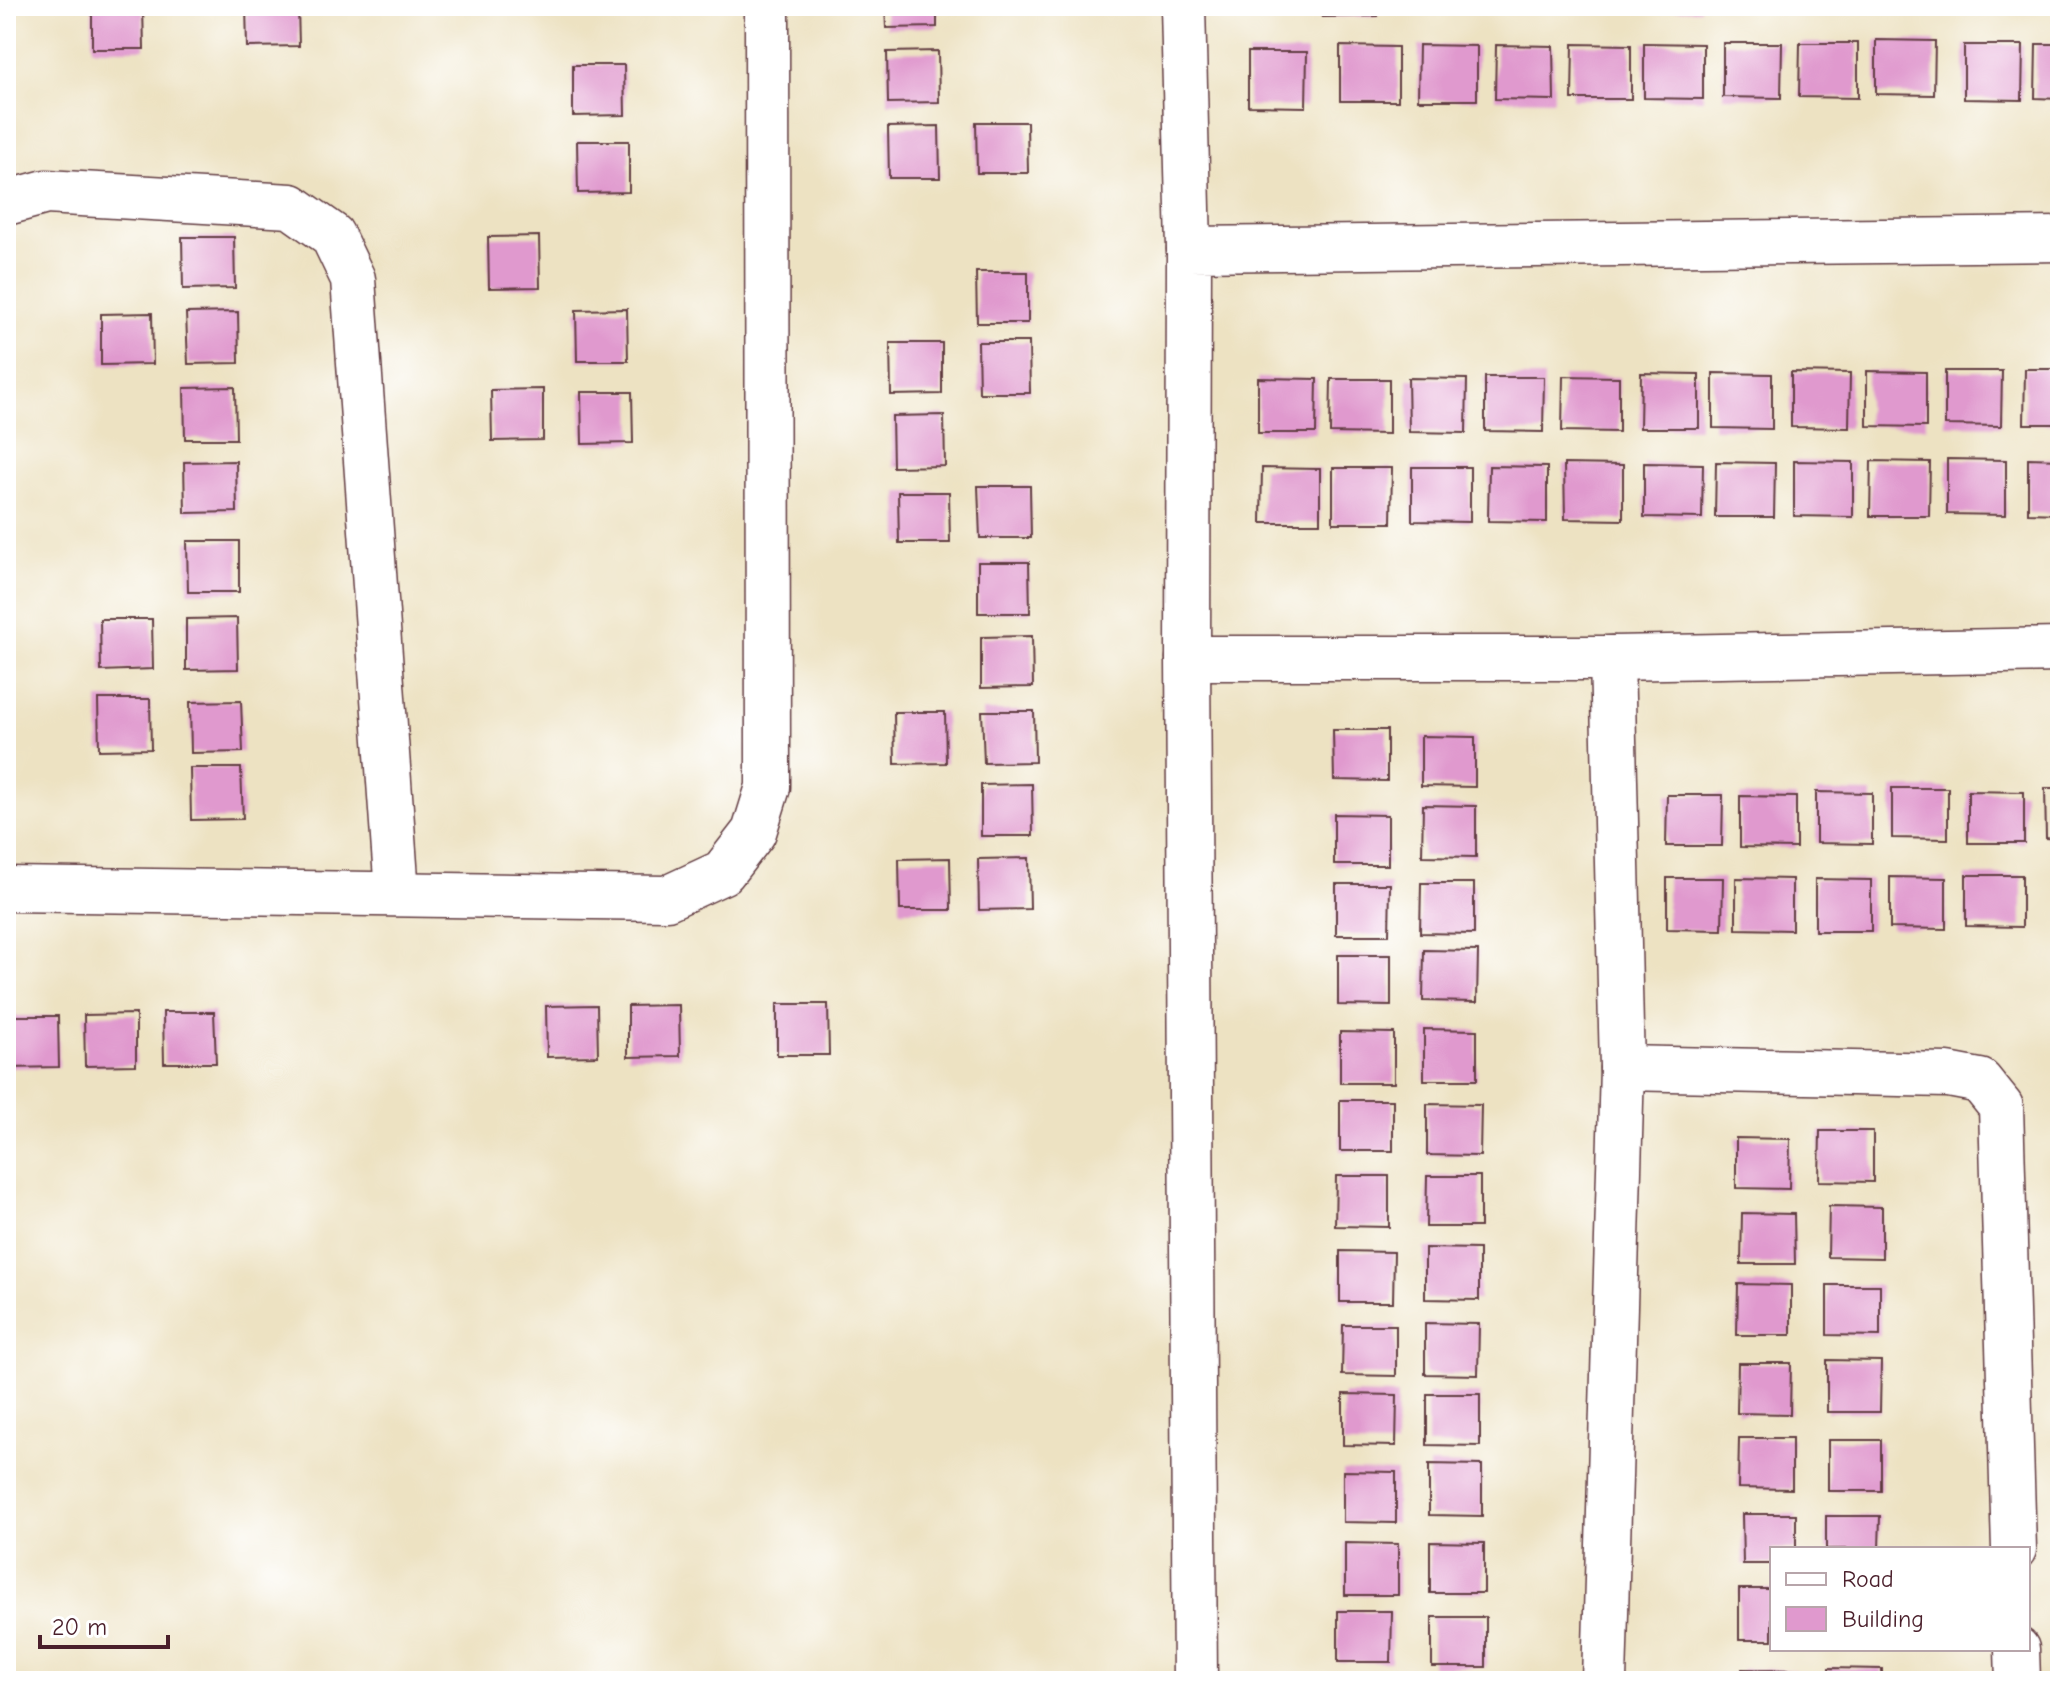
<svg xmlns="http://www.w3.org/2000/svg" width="2066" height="1687" viewBox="0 0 2066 1687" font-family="'Comic Neue',sans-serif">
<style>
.building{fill:#e099ce}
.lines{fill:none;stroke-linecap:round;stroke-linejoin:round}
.minor-casing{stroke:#623c42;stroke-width:47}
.minor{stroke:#fff;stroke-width:44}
</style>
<rect width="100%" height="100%" fill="#fff"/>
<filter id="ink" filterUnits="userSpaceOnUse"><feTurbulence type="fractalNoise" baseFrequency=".0125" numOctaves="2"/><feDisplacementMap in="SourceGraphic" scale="16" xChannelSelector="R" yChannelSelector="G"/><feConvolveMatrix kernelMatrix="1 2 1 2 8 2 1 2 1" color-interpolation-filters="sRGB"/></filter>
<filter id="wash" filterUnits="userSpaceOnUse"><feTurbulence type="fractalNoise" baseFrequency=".006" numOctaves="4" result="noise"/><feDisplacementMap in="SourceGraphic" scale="32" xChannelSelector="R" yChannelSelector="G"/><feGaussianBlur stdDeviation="1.8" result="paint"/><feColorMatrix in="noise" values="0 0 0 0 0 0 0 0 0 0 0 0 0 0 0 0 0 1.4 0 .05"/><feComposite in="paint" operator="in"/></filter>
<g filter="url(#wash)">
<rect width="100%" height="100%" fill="#ede2c2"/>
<g id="blocks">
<!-- building -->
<g class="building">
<polygon points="92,6 143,6 144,49 92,49"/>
<polygon points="246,6 298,6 299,46 247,47"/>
<polygon points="885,6 937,6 937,27 886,28"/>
<polygon points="1321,6 1377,6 1378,16 1322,17"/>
<polygon points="1569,6 1628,6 1628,10 1569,9"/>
<rect x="1642" y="6" width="58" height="4"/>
<rect x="1960" y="6" width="59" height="4"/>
<rect x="2033" y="6" width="27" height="4"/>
<polygon points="1876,40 1935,41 1934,95 1876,94"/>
<polygon points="1644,43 1703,44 1703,99 1644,98"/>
<polygon points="1723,43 1782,43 1781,98 1723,97"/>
<polygon points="1800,43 1858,43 1858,98 1799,97"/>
<polygon points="1573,44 1631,45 1631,99 1572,99"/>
<polygon points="2036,44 2060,44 2060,99 2035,98"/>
<polygon points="1419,45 1477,46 1477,100 1418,100"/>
<polygon points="1496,45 1553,46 1554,100 1495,99"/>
<polygon points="1964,45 2023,45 2022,100 1964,99"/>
<polygon points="1340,46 1398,47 1398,101 1340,101"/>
<polygon points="938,51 939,102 888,103 887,52"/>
<polygon points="1248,52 1307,52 1306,107 1248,106"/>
<polygon points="573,65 624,65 625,115 573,116"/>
<polygon points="976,122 1027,122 1028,173 977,173"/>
<polygon points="939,126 940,178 889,178 888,127"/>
<polygon points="577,141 629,141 629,192 578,193"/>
<polygon points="539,236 540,287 489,288 488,237"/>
<polygon points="182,237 234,237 235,288 183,289"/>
<polygon points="976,272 1028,272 1028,323 977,323"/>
<polygon points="627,309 628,361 577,361 576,310"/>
<polygon points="238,312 239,363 188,364 186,313"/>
<polygon points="152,313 153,364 101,365 101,314"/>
<polygon points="978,342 1029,342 1030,393 979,393"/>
<polygon points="890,343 942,343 942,394 891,395"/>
<polygon points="2025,369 2060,369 2060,424 2024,424"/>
<polygon points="1867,371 1926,372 1926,427 1867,426"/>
<polygon points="1945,371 2002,371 2001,426 1945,425"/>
<polygon points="1791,372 1850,373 1849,428 1791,427"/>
<polygon points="1641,373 1699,374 1699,428 1640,428"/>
<polygon points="1713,373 1772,374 1772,429 1713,428"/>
<polygon points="1563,376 1619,377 1619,432 1562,431"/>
<polygon points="1485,377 1544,377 1543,432 1485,431"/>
<polygon points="1258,378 1317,379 1316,433 1258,433"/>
<polygon points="1408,378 1467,379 1466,433 1409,432"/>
<polygon points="1331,379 1389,379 1389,434 1330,433"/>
<polygon points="235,387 236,439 185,439 184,388"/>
<polygon points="543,389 543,440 492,441 491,390"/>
<polygon points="581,392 632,392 633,443 582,444"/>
<polygon points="944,415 945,466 893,467 892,416"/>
<polygon points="2028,458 2060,459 2060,514 2028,513"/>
<polygon points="1947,459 2006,460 2006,515 1947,514"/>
<polygon points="236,461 237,512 185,513 184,462"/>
<polygon points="1794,461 1853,462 1853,517 1794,516"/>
<polygon points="1871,461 1930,462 1929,516 1870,516"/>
<polygon points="1716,462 1775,463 1774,517 1715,517"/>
<polygon points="1644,463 1703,464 1702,518 1644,517"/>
<polygon points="1564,464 1623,465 1623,520 1565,519"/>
<polygon points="1489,466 1547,467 1547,522 1488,521"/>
<polygon points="1412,467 1470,467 1470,522 1412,521"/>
<polygon points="1262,468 1320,469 1320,523 1261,523"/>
<polygon points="1333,468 1392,468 1391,523 1333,523"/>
<polygon points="978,486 1030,486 1031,538 980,538"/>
<polygon points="898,492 949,492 950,543 899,543"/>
<polygon points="187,541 239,541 239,592 188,592"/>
<polygon points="978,562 1029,562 1030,613 978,613"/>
<polygon points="237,618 238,669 186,670 186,619"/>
<polygon points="100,619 152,619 153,669 101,671"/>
<polygon points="1032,636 1033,687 981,688 981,637"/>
<polygon points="98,699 150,699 151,749 99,750"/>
<polygon points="241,701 243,752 191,753 190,702"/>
<polygon points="982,711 1034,711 1035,762 984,763"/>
<polygon points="894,712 945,712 946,763 895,764"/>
<polygon points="1333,730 1387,730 1387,781 1334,780"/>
<polygon points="1421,736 1475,737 1475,787 1421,786"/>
<polygon points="190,768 241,768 243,819 191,820"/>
<polygon points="1032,784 1033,836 981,836 981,785"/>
<polygon points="1892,788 1948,788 1948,839 1892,838"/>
<polygon points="2045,788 2060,788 2060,839 2046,838"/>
<polygon points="1968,791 2024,792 2024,843 1968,843"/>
<polygon points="1816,792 1872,793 1872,844 1816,843"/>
<polygon points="1667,795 1723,795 1722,846 1666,846"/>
<polygon points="1740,796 1796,797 1796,848 1740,847"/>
<polygon points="1423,805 1476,806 1476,857 1422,856"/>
<polygon points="1334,814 1388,815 1388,865 1334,865"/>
<polygon points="950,858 951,910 900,910 899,859"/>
<polygon points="1029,858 1030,909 979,910 978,859"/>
<polygon points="1966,875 2022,875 2022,927 1966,926"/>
<polygon points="1890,877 1946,878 1946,929 1890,928"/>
<polygon points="1667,878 1723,878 1722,930 1667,929"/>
<polygon points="1736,878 1792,879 1792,930 1736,929"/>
<polygon points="1815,879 1871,880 1871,931 1815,931"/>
<polygon points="1421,883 1474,883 1474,934 1420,933"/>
<polygon points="1336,884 1390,884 1389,935 1336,935"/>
<polygon points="1424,950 1478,951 1477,1002 1423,1001"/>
<polygon points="1338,955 1391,955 1391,1006 1338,1005"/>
<polygon points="777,1004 828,1004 829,1055 777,1055"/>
<polygon points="597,1005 598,1056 547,1057 546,1006"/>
<polygon points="679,1005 680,1056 628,1057 628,1006"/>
<polygon points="163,1012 214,1012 216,1063 164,1063"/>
<polygon points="136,1014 136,1065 85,1066 84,1015"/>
<polygon points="7,1016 58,1016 59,1067 8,1068"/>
<polygon points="1424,1029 1477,1030 1477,1080 1424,1080"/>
<polygon points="1340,1032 1394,1033 1394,1083 1340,1083"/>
<rect x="1340" y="1100" width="53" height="51"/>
<polygon points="1427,1104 1481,1105 1480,1156 1427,1155"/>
<polygon points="1820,1131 1873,1131 1873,1182 1819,1181"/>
<polygon points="1736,1138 1790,1139 1789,1189 1736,1188"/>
<polygon points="1336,1176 1389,1176 1389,1227 1335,1226"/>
<polygon points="1427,1176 1480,1176 1480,1227 1426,1227"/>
<polygon points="1829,1206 1882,1207 1882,1258 1828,1257"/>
<polygon points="1742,1213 1794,1214 1795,1264 1741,1264"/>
<polygon points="1425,1248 1479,1249 1479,1300 1425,1299"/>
<polygon points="1340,1251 1394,1252 1393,1302 1340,1302"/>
<polygon points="1738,1284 1791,1285 1791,1335 1737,1335"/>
<polygon points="1827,1285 1880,1285 1880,1336 1827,1335"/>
<polygon points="1425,1323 1479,1324 1478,1375 1425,1374"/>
<polygon points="1343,1325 1396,1325 1396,1376 1342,1375"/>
<polygon points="1827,1360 1881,1361 1880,1412 1827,1412"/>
<polygon points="1738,1363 1791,1363 1790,1414 1737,1413"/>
<polygon points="1343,1394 1397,1395 1396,1446 1343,1445"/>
<polygon points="1427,1394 1480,1394 1480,1446 1427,1445"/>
<polygon points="1739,1438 1792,1438 1792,1489 1738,1488"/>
<rect x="1828" y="1440" width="53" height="51"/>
<polygon points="1429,1464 1482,1465 1482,1516 1429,1515"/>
<polygon points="1343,1471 1396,1472 1396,1523 1343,1522"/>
<polygon points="1742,1514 1796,1514 1796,1549 1772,1549 1772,1564 1743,1564"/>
<polygon points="1826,1516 1880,1516 1879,1549 1826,1549"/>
<polygon points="1430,1542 1484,1543 1484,1593 1430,1593"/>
<polygon points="1345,1543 1398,1544 1398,1595 1345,1595"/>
<rect x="1739" y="1589" width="33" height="51"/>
<polygon points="1338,1611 1392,1611 1391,1662 1338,1662"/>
<rect x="1432" y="1617" width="54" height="50"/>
<polygon points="1829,1668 1882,1669 1882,1681 1829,1681"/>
<polygon points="1742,1669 1796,1670 1796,1681 1742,1681"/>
</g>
</g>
</g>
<g filter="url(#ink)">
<use href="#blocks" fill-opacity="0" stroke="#623c42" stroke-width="2"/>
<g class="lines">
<defs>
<g id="minor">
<polyline points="1183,6 1189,249"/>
<polyline points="6,203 46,192 291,206 332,235 353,279 397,893"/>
<polyline points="1188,658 1612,658 2060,650"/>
<polyline points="6,889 667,898 723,872 754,832 768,787 767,6"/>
<polyline points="1622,1068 1948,1075 1980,1081 2001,1107 2014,1549"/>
<polyline points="2017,1649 2018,1681"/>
<polyline points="1195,1681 1188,658 1189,249 2060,239"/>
<polyline points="1604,1681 1622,1068 1612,658"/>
</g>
</defs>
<!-- minor casing -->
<use href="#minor" class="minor-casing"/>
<!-- minor -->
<use href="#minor" class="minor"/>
</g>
</g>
<!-- margin -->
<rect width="2066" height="1687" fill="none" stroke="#fff" stroke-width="32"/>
<!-- legend -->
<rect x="1770" y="1547" width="260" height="104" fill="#ffffff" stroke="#b7a5aa" stroke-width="2"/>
<rect x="1786" y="1573" width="40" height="12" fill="#ffffff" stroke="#b7a5aa" stroke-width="2"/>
<text x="1842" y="1587" font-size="24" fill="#4a1f2b">Road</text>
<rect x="1786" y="1607" width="40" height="24" fill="#e099ce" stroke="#b7a5aa" stroke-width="2"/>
<text x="1842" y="1627" font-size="24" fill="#4a1f2b">Building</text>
<!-- scale -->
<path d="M40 1635v12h128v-12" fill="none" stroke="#4a1f2b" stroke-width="4"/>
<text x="52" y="1635" font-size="24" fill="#4a1f2b" stroke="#ffffff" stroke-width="6" paint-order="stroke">20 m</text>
</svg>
